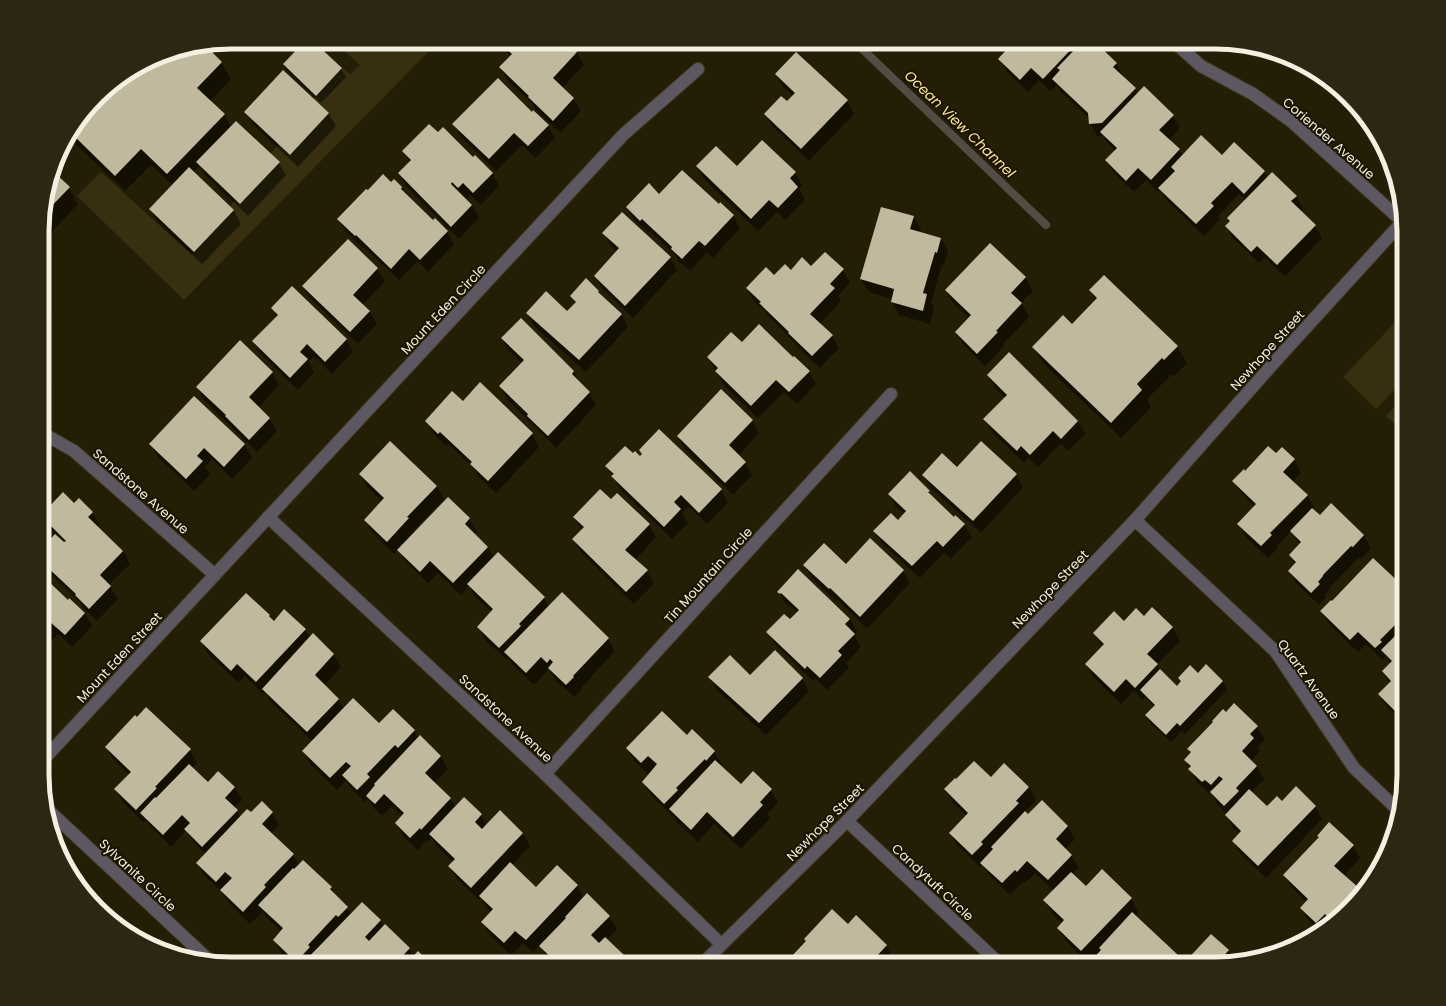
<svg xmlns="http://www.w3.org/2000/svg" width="1446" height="1006" viewBox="0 0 1446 1006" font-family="Poppins,sans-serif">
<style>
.green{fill:#372f0f}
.shadow{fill:#0007}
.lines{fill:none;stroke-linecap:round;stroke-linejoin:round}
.stream{stroke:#534c44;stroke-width:8}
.building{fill:#c0b99e}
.minor-casing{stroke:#413b26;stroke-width:14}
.minor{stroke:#5d5761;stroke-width:12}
.labels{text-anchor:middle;stroke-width:4;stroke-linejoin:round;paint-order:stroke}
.street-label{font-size:13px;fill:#f3efe1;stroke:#1b1401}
.water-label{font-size:14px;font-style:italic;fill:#f9e49d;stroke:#1b1401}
.rim{fill:none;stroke:#f3efe1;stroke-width:5}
</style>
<rect width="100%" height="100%" fill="#241e07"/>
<!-- green -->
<g class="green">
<polygon points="344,42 438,42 184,300 77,196 101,172 192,255 316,96 342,68 350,74 360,65 340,47"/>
<polygon points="1404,313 1404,380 1376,409 1343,377"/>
<polygon points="1404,397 1404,432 1386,416"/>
</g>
<!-- shadow -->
<g class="shadow">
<polygon points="578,42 605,42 599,48 596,45 588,52"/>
<polygon points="999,42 1094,42 1116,63 1123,76 1122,77 1135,89 1138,94 1173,116 1180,128 1169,140 1179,150 1183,156 1222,156 1264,172 1268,178 1296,196 1303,209 1300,212 1315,226 1322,238 1285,277 1265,258 1259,263 1233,238 1226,226 1230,222 1228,218 1246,200 1239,194 1218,216 1220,219 1204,236 1167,201 1160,190 1158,192 1146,180 1134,192 1114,173 1106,161 1115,151 1109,145 1103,136 1097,136 1090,123 1090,119 1061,92 1057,85 1050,91 1039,80 1028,92 1007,72 1000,59 1008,51"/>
<polygon points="502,43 576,52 584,65 562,88 573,98 581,111 560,133 536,110 532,103 507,80 500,67 510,57"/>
<polygon points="205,47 221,62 231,79 210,101 224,114 231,127 279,163 286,175 248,216 205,175 200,166 193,173 234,211 241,224 202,264 158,222 150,209 173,186 151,165 125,191 69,138 99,98 105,103 136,71 159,56"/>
<polygon points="284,65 341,69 346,77 321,103 289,73"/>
<polygon points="284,72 329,114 336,126 298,167 253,124 246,112"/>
<polygon points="776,74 847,101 854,114 809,161 772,126 765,114 787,103 793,96 783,87"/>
<polygon points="1338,91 1339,91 1373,131 1345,103"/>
<polygon points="532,113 548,126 555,138 536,158 522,145 496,171 461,137 454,125"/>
<polygon points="438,134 473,158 492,173 499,186 481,205 470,195 466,200 472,206 479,218 459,239 406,186 399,173 410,162 403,151"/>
<polygon points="697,167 737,168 795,173 802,185 799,189 805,200 785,220 777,212 758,231 704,179"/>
<polygon points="54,173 69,188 78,204 44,240 44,206"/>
<polygon points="394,181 402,188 406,196 433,221 447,232 454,244 428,272 417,261 399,280 364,247 363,248 346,232 339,220"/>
<polygon points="659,195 733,215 740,228 713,258 707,253 690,271 679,262 675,255 650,231 648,232 634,220 627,207"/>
<polygon points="914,217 921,230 920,233 941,239 948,251 944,265 942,264 931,303 934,308 930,324 899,315 892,302 893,299 869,292 861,279"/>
<polygon points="604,233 670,258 677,270 633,318 602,288 595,276 617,252 611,246"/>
<polygon points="348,240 377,269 385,281 362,305 370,312 377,324 358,344 311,299 303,287"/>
<polygon points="990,244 1026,278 1033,291 1021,303 1029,317 1003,344 1004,346 985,366 964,345 956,333 970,319 953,303 946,291"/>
<polygon points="811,267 843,270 850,283 838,296 841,301 820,324 832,336 839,348 820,368 797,346 793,341 768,316 764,310 754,301 747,288 774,276 791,271"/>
<polygon points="586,280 621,314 628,327 586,372 534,326 527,313 567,312 575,303 571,296"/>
<polygon points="1090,291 1177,346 1187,363 1174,376 1172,374 1147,399 1151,407 1121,438 1043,363 1033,347 1072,325 1096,300"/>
<polygon points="272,308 346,339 353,352 332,374 314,356 309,362 314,372 298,390 261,354 253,342 277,317"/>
<polygon points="521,319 574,372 581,385 589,393 596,405 556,448 507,399 500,386 522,363 509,351 502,338"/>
<polygon points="742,343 793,359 794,357 809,372 816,384 797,404 784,392 758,418 723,384 708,357"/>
<polygon points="272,373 279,385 258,408 269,418 277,431 257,452 204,400 197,387"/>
<polygon points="988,375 1078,421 1085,434 1068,451 1061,443 1038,467 1028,458 1024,463 992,432 984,419 1005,398 995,388"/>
<polygon points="194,398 245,445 252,458 232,479 212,459 205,467 210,474 194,491 158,457 150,444"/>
<polygon points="463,402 532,434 539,447 496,493 478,476 474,468 448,444 446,446 433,433 426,421"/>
<polygon points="752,420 759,433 738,456 745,463 752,475 733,495 685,449 678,436"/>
<polygon points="1282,448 1294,460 1301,473 1292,482 1307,495 1314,508 1312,509 1320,517 1331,505 1364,536 1371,548 1361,559 1359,557 1329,588 1330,589 1325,595 1326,597 1319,605 1296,583 1289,571 1295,565 1290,556 1300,545 1291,531 1277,546 1278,548 1268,558 1246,537 1239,524 1255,507 1241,493 1234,481 1245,472 1276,455"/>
<polygon points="607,466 721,490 728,502 707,524 689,507 682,513 688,523 672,539 620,489"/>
<polygon points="957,468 1016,475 1023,487 981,533 930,487 923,475"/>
<polygon points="360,474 437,486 444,499 414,530 415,532 448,498 469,519 477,532 474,534 488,547 494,558 498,554 544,598 549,607 608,639 615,651 580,689 581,690 574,697 556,681 549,669 534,685 512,664 509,658 507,660 485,640 478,627 492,612 475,597 469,586 461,595 438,573 428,583 406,562 398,549 394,554 372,532 365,520 382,501 367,487"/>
<polygon points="929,491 933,498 954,518 955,516 964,525 972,537 951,559 944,553 920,578 882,543 874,531 898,521 905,514 896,507 889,494"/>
<polygon points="63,494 74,504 92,512 100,525 97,527 123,551 130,564 109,585 118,599 97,621 83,608 80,602 53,576 52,578 44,570 44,548 55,535 49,529 44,520 44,514"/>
<polygon points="611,501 649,525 656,537 635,560 647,571 654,584 634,604 581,552 573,539 582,530 574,517"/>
<polygon points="804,565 846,565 903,571 910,583 867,629 838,600 836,601 812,578"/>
<polygon points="44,578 68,601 69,599 85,614 92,626 72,647 58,634 44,649"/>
<polygon points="1404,589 1404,723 1387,707 1379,694 1390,683 1383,672 1391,664 1386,657 1383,660 1366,644 1358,652 1329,624 1321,611 1332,602"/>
<polygon points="778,592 850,619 857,632 854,635 861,647 846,663 849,668 827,690 815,678 813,681 775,644 768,632 790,621 798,613 789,605 788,606 786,604"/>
<polygon points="1152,608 1173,628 1180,641 1157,665 1160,670 1177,687 1182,683 1179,678 1198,675 1223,681 1227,690 1185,734 1182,731 1171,742 1151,724 1146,715 1155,707 1145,697 1143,700 1134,691 1121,704 1093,677 1086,664 1103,647 1094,633 1144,617"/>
<polygon points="270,615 274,622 305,630 310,638 313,635 334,655 341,667 324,686 338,699 344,709 379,724 414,731 418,738 441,756 448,769 434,783 450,799 456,807 481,815 487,826 500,812 523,834 530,846 512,865 536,888 577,886 584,898 609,916 617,929 606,940 623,955 628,964 553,964 548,959 540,945 533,952 523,943 511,955 490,935 482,922 492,913 487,908 481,898 479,900 457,879 450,866 453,862 437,847 432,838 429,841 427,840 418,850 403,836 396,823 402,816 392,806 382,816 374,808 368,798 365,802 351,788 346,781 337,790 310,764 303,751 313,742 270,701 265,692 263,694 245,676 239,683 208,654 201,641"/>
<polygon points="750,676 802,678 809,691 766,735 717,690 710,677"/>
<polygon points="1234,705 1257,727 1265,739 1258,747 1260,751 1251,761 1257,766 1264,779 1251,792 1267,807 1282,802 1315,806 1322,819 1266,878 1240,853 1233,841 1240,834 1233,828 1226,815 1227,814 1218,805 1211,793 1210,794 1197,782 1185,760 1191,754 1188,749"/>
<polygon points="692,731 714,752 722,764 720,766 741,786 753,773 771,790 778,803 767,814 770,818 741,849 714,824 698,842 677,822 673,815 672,816 651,795 643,782 650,776 634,761 627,748 687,736"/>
<polygon points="106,747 190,750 197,763 192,768 208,783 235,788 242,800 234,808 241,817 251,814 272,813 279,825 271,834 293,854 299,866 331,887 337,897 347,908 351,914 362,903 380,921 384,927 409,948 414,957 429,964 293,964 281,953 274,940 282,932 266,917 263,911 250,924 229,903 222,892 204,875 197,863 205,854 193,842 186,830 171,847 149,825 146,820 143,822 123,802 115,789 129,775 113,759"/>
<polygon points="1004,764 1029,787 1036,800 1024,812 1028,816 1042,802 1068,827 1075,839 1065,849 1071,855 1079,868 1072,874 1086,888 1102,871 1131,899 1139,912 1135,916 1178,956 1182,964 1090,964 1065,940 1058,928 1062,923 1052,913 1045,901 1054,891 1035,873 1024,884 1023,882 1010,895 989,875 982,864 980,867 957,845 950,833 967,816 952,802 945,789 991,778"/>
<polygon points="1353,846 1360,858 1344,876 1358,889 1361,894 1318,929 1308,920 1301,908 1306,902 1292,888 1284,875"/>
<polygon points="856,917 886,946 894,959 889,964 795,964 792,958 848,925"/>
<polygon points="1212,936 1228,951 1233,960 1216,964"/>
</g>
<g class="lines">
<!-- stream -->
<polyline class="stream" points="855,42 1046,225"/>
</g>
<!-- building -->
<g class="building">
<polygon points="304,42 314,42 342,68 316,96 283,64"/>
<polygon points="501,42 567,42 577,52 553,78 574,98 553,121 528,97 529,96 499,67 512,54 500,43"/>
<polygon points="1004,42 1078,42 1043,79 1031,68 1020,80 998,59 1009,47"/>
<polygon points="1082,42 1095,42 1117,63 1113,67 1136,88 1102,123 1089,124 1088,113 1052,79 1060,70 1057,68"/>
<polygon points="207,47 222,62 197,88 225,114 167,174 141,149 115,176 72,134 100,97 105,102 132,73 159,56"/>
<polygon points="796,52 848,100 801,149 764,114 781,96 787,101 795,93 775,74"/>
<polygon points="283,70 329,113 290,155 244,112"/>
<polygon points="498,78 532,112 533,110 549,125 528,146 514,133 489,159 452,124"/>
<polygon points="1144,86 1174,115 1159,130 1180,149 1151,180 1138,168 1126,181 1105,160 1117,148 1100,132"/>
<polygon points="236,121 280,162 240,204 196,162"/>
<polygon points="429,124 438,132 443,127 473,157 475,155 493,173 473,193 463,183 458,188 452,182 451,184 472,205 451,227 398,173 411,160 402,151"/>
<polygon points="1201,135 1222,155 1234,142 1265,171 1244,194 1232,182 1211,203 1214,206 1196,224 1158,188 1175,171 1171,167"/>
<polygon points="762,140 796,172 790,178 798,187 778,208 769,200 751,219 696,166 716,146 737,166"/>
<polygon points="189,167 234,210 194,252 149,209"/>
<polygon points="682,170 719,204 720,202 734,215 705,246 699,241 682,259 671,249 672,247 642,219 640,221 626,207 649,183 659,194"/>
<polygon points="54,172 70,187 44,214 44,206"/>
<polygon points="1272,172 1297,196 1291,201 1316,225 1277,265 1257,246 1251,252 1225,226 1230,221 1227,218"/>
<polygon points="383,174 391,182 394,179 402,187 401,189 433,220 435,218 448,231 420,260 409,249 391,269 356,235 355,236 337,219 366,189 368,190"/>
<polygon points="881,207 914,216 910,229 941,238 937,253 935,252 923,293 927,294 923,311 891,302 894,289 860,279"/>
<polygon points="622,212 671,257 625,306 594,276 619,248 602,233"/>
<polygon points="348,239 378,268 353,295 370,311 350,332 302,286"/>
<polygon points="990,243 1026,277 1011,293 1022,303 996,331 998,332 977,354 955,332 971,315 945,290"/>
<polygon points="825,252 844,269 830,284 835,288 810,314 833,335 812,356 788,333 789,332 759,303 761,302 746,288 766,267 774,275 785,264 791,270 802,257 811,266"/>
<polygon points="1104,275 1178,346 1164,360 1162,358 1137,384 1142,390 1111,423 1032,347 1063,315 1072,324 1097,298 1089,290"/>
<polygon points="586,278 599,291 598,292 622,314 579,360 526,313 546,291 567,311 576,302 570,296"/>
<polygon points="292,286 347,339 325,362 307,344 300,352 308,359 290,378 252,341 278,315 271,308"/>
<polygon points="521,318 574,371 572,374 590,392 548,436 527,416 528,414 499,386 524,360 501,338"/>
<polygon points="759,324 793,357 794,356 810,371 789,392 776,380 751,406 715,371 718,368 707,357 731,332 742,342"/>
<polygon points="240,340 273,372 249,397 270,418 249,440 225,416 226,415 196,387"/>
<polygon points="1009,352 1078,421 1061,439 1053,431 1030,455 1021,446 1017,451 983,419 1007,395 987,375"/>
<polygon points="480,382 533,433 488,481 470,464 472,462 440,432 438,434 425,421 452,391 463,401"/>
<polygon points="721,389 753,420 729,445 746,462 725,483 677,436"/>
<polygon points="194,396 245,444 224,467 204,448 197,456 203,461 186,479 149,444"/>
<polygon points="659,429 722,489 699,513 681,495 674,502 681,509 664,527 611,476 614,474 605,466 625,446 633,453 635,451 640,456 642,454 639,450"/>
<polygon points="390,441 437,486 407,517 409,518 387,542 364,520 384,498 359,474"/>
<polygon points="981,441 1017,474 973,521 922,475 942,453 957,467"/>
<polygon points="1268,446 1276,453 1282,447 1295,459 1283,472 1308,495 1270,533 1272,535 1261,546 1237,524 1256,504 1232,481 1244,469 1245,471"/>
<polygon points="910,471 930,491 928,492 954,517 955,515 965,524 943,547 937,541 912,566 873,531 891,513 898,520 906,511 888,494"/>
<polygon points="600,489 611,499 617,493 650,524 625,550 648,570 626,592 572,539 584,527 573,517"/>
<polygon points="63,492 74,503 79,498 93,512 88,517 123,551 100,575 111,586 89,609 75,595 76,594 45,565 44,567 44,546 55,534 64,542 66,541 44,519 44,512"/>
<polygon points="448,497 470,518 465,524 488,547 453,583 430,561 420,572 397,550"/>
<polygon points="1331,503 1364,535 1353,547 1351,546 1323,575 1323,576 1318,582 1320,584 1311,593 1288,571 1296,562 1289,555 1301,542 1290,531 1312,508 1320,515"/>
<polygon points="870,538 904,570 860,617 830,588 829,589 803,565 824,543 846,564"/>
<polygon points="498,552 545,597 519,624 521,626 499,648 477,627 493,609 467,584"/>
<polygon points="1373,558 1404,587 1404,616 1380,640 1382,642 1375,648 1358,632 1350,640 1320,611 1331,600 1332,601"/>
<polygon points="798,569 850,619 845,624 855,634 838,651 842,655 820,678 807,666 805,669 766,632 784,614 790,619 799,610 781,593 780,594 777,592"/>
<polygon points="44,577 68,600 69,598 85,613 65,635 50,622 44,629"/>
<polygon points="562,592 609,638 573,676 574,677 566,685 548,668 553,662 550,659 547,663 541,657 526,673 504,652"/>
<polygon points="246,593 270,615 269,616 274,621 284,609 306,629 256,682 237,664 231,671 200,641"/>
<polygon points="1152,607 1173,627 1147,654 1158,664 1135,688 1126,679 1114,692 1085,664 1104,644 1093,633 1114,611 1124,621 1136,608 1144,616"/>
<polygon points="1404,627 1404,714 1401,717 1378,694 1391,681 1382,671 1392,661 1381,650"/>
<polygon points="313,633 334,654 315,675 339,699 307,732 262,689"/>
<polygon points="775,650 803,678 759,723 708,677 730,655 750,675"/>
<polygon points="1206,664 1223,681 1180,726 1177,723 1166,735 1145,715 1155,705 1140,690 1160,669 1177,686 1181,681 1178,678 1190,665 1198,673"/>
<polygon points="353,698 379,723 393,709 415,730 398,748 395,745 367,774 370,777 357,790 342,775 351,766 346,762 330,778 302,751"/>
<polygon points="1234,703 1258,726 1250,734 1254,738 1242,751 1257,766 1236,788 1239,791 1224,806 1210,792 1223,779 1219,776 1211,785 1205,780 1202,782 1188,769 1191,766 1184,760 1191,752 1187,749 1213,722 1212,721 1223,709 1226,712"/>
<polygon points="146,707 191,749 155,787 157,788 136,810 114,789 131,772 105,747 135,715 137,717"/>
<polygon points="662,711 687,735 692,729 715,751 706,761 705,759 676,788 678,790 664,804 642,782 657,764 648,756 641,763 626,748"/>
<polygon points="420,735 441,756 425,773 451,798 421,830 420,828 410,838 395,823 404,813 384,794 375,804 366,796 375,785 374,784"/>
<polygon points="715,760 741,784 753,771 772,789 760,802 763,805 733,837 707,812 691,830 669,809"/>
<polygon points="974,761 991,777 1004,763 1029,787 1016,801 1019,803 981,842 983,844 972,855 949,833 968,813 944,789 955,778 956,779"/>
<polygon points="189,764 208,782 218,771 235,787 225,798 238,810 202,847 184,829 190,823 182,815 163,835 140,813 155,797 156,798"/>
<polygon points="1296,786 1316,806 1258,866 1232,841 1241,831 1225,815 1249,789 1267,806 1277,796 1282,801"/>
<polygon points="464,797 482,814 475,822 482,829 500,810 523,833 471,888 448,866 455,859 429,834"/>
<polygon points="1042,800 1068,826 1056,839 1072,855 1048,880 1027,861 1017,872 1015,870 1002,883 980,863 993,849 991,847 1025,811 1028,814"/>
<polygon points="262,801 273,812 262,824 294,854 264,885 266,887 243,912 220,890 232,878 225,872 216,882 196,863 247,809 251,812"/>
<polygon points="1329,822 1354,845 1334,866 1359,888 1347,901 1346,899 1329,918 1325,914 1316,923 1300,908 1308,899 1283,875 1319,837 1317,836"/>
<polygon points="303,860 332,887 330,889 348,907 338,917 336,915 308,945 310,947 296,962 273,940 283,928 258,905 293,868 294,869"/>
<polygon points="510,862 536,887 557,865 578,885 526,940 515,931 504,943 481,922 493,909 479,896"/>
<polygon points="1102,869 1132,898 1081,951 1057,928 1064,920 1043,900 1071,872 1086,886"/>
<polygon points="587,893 610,916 591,935 599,943 605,937 624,955 616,964 614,961 611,964 558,964 539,946 566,918 565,917"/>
<polygon points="362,902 381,920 365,937 369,941 385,924 410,948 395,964 302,964"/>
<polygon points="832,909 848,924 856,915 887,945 875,958 874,956 866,964 797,964 790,958 806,941 804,939"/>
<polygon points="1132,912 1178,955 1171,964 1088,964 1101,950 1099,948"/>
<polygon points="1211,934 1229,950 1219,961 1221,963 1216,964 1183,964"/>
<polygon points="418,951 431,964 406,964"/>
</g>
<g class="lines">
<defs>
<g id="minor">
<polyline points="1174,42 1201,66 1253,94 1291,121 1402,221"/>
<polyline points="44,434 74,451 215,575"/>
<polyline points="268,517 545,774 721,944"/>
<polyline points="1135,520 1275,651 1354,768 1399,811"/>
<polyline points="44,759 623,135 698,69"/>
<polyline points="545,774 891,394"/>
<polyline points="46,808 211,962"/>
<polyline points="847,821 1000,964"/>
<polyline points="702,964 847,821 1135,520 1280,356 1404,220"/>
</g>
</defs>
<!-- minor casing -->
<use href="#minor" class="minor-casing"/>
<!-- minor -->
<use href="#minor" class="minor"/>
</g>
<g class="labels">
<!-- street labels -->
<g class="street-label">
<text transform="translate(1329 138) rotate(41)" y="5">Coriender Avenue</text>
<text transform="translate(443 309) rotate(-47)" y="5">Mount Eden Circle</text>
<text transform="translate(1267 350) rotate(-48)" y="5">Newhope Street</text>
<text transform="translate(141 491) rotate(41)" y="5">Sandstone Avenue</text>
<text transform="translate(708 575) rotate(-48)" y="5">Tin Mountain Circle</text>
<text transform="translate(1050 589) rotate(-46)" y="5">Newhope Street</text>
<text transform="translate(119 657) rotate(-47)" y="5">Mount Eden Street</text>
<text transform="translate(1309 679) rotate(54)" y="5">Quartz Avenue</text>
<text transform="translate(506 718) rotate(43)" y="5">Sandstone Avenue</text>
<text transform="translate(825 822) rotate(-45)" y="5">Newhope Street</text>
<text transform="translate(138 875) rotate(43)" y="5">Sylvanite Circle</text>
<text transform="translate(933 882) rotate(43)" y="5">Candytuft Circle</text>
</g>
<!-- water labels -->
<g class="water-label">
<text transform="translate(960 124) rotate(44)" y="5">Ocean View Channel</text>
</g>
</g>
<!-- crop -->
<path d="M0 0H1446V1006H0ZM231 49H1215A182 182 0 0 1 1397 231V775A182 182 0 0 1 1215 957H231A182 182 0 0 1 49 775V231A182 182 0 0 1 231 49Z" fill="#2c2613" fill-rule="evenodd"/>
<path class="rim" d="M231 49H1215A182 182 0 0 1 1397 231V775A182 182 0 0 1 1215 957H231A182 182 0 0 1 49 775V231A182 182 0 0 1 231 49Z"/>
</svg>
